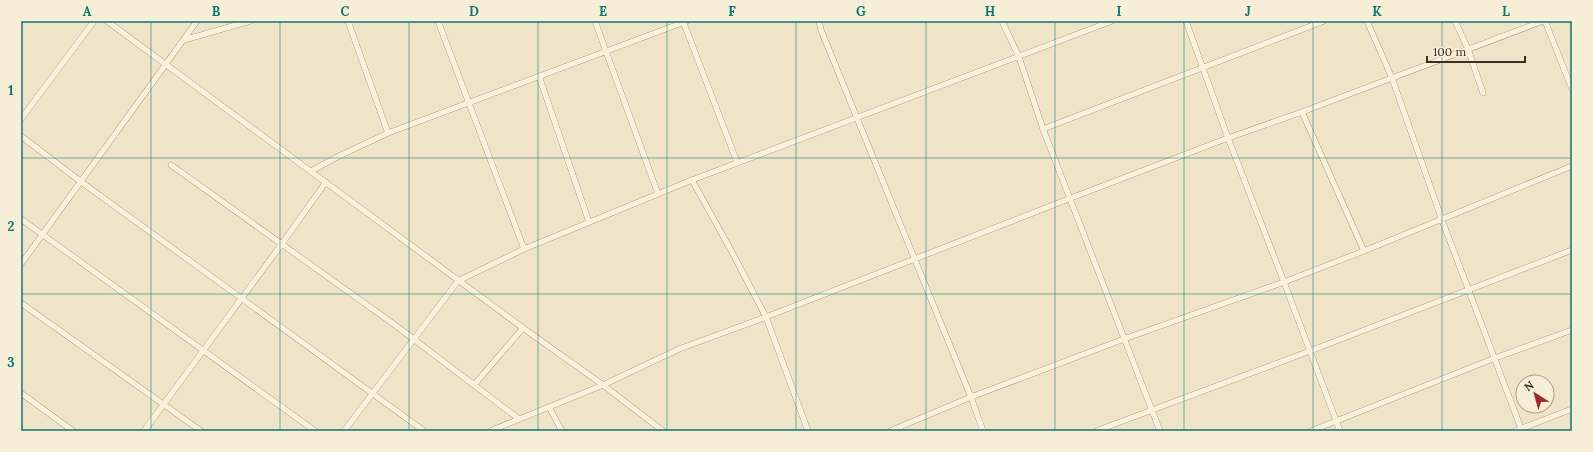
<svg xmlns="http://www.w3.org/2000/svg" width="1593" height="452" viewBox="0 0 1593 452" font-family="Lora,serif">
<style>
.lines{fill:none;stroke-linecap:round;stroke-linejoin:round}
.minor-casing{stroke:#8d765c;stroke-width:6}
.minor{stroke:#faf1dc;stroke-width:5.5}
.grid{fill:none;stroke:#0f766e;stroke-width:1;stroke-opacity:0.55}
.neatline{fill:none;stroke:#0f766e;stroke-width:1.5}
.grid-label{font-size:13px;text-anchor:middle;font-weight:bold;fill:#0f766e}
</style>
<rect width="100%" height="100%" fill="#f0e4c8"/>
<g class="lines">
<defs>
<g id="minor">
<polyline points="107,21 523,328 603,385 663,431"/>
<polyline points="348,21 388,133"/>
<polyline points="438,21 524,249"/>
<polyline points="595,21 658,194"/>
<polyline points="683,21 737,162"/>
<polyline points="819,21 821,30 971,397 983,431"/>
<polyline points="1002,21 1019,57 1043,129 1160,431"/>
<polyline points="1186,21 1228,138 1284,282 1340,431"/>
<polyline points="1367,21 1392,78 1442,220 1522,431"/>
<polyline points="1455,21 1468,49 1483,93"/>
<polyline points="1545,21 1572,89"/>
<polyline points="184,40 250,21"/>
<polyline points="539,76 589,222"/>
<polyline points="1302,112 1364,251"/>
<polyline points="21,119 94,21"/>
<polyline points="1043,129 1324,21"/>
<polyline points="21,136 80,181 424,431"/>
<polyline points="171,165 395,325 519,419"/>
<polyline points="311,171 339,156 388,133 687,21"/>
<polyline points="692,180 733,254 766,317 808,431"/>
<polyline points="21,219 315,431"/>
<polyline points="21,264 197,21"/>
<polyline points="21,303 201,431"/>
<polyline points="474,385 523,328"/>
<polyline points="21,393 73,431"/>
<polyline points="549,407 562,431"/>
<polyline points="144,431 281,245 326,182"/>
<polyline points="344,431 458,281 524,249 692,180 1112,21"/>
<polyline points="490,431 603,385 679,349 766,317 1071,198 1228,138 1302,112 1543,21"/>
<polyline points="890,431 971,397 1124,339 1284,282 1364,251 1572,166"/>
<polyline points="1096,431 1310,351 1572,250"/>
<polyline points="1311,431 1495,358 1572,330"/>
<polyline points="1515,431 1572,409"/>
</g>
</defs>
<!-- minor casing -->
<use href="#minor" class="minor-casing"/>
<!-- minor -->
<use href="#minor" class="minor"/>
</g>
<!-- grid -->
<path class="grid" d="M151,21V431M280,21V431M409,21V431M538,21V431M667,21V431M796,21V431M926,21V431M1055,21V431M1184,21V431M1313,21V431M1442,21V431M21,158H1572M21,294H1572"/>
<!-- border -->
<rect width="1593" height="452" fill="none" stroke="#f7eed8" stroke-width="44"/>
<!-- north arrow -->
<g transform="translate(1535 394) rotate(323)"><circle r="19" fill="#f7eed8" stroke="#ada18e"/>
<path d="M0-3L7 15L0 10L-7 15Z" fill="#9e2a2b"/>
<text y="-6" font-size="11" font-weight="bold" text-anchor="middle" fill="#3d2e20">N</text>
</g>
<!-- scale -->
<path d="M1427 56v6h98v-6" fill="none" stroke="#3d2e20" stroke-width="2"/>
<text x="1433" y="56" font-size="12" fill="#3d2e20" stroke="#f7eed8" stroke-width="3" paint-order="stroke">100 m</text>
<rect x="22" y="22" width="1549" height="408" class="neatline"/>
<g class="grid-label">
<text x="87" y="16">A</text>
<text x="216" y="16">B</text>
<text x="345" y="16">C</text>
<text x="474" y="16">D</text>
<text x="603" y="16">E</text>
<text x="732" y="16">F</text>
<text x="861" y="16">G</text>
<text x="990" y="16">H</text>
<text x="1119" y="16">I</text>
<text x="1248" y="16">J</text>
<text x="1377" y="16">K</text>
<text x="1506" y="16">L</text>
<text x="11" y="95">1</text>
<text x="11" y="231">2</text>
<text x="11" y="367">3</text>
</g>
</svg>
